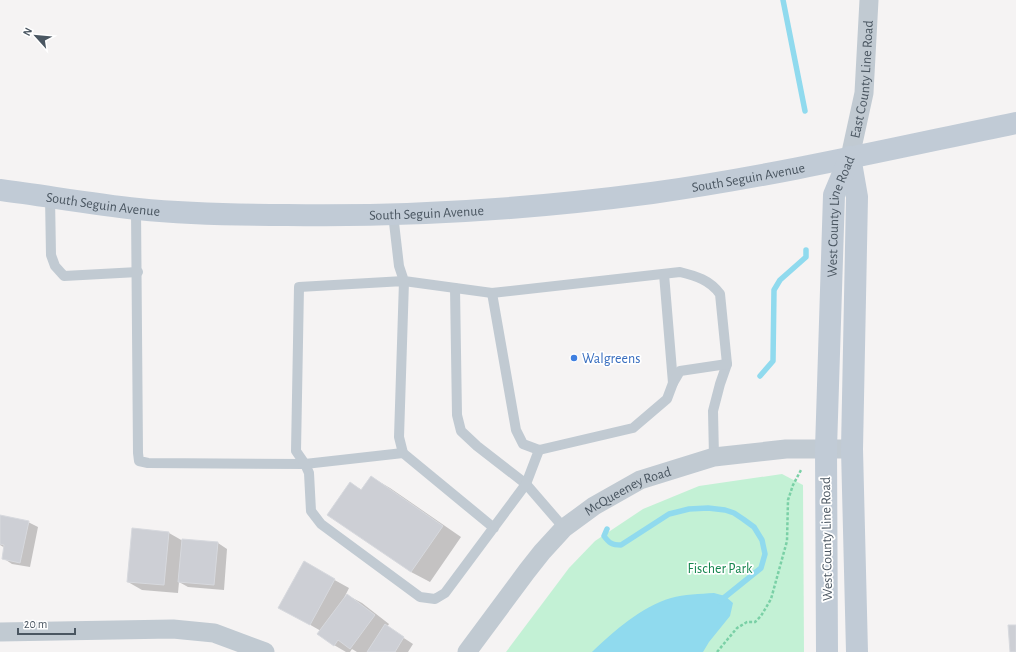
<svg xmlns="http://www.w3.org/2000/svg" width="1016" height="652" viewBox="0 0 1016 652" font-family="'Alegreya Sans',sans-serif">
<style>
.green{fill:#c3f1d5}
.water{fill:#90daee}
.shadow{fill:#0003}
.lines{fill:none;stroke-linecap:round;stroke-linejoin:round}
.stream{stroke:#90daee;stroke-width:5.5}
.building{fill:#cdcfd5;stroke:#d7d9de}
.path{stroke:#7ad0a6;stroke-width:2.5;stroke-dasharray:3 2;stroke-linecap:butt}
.lane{stroke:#c1cad2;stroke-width:10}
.street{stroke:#c1cad2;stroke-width:19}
.secondary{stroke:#c1cbd6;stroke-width:22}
.shop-dot{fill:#3f7fe0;stroke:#fff;stroke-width:1.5}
.labels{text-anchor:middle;stroke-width:3.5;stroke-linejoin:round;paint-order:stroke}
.street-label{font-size:14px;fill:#4a5661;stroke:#fff}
.shop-label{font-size:14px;fill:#366cbe;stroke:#fff;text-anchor:start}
.park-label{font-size:14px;fill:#17864f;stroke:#fff}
</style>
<rect width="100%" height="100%" fill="#f5f3f3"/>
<!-- green -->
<polygon class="green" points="782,474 803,485 804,652 506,652 569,568 595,541 643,509 699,486"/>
<!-- water -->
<path class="water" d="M714,593L725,596L733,603L730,616L709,642L703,652H592C614,631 641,607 671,598C684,594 700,594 714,593Z"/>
<!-- shadow -->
<g class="shadow">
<polygon points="371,477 390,488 461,537 430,582 411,572 350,483 362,490"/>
<polygon points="0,518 28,522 38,527 30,567 12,564 3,558 5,548 0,545"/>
<polygon points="169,533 183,541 218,543 227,549 224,590 188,587 179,582 178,593 142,590 128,582"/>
<polygon points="304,563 349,588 344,598 345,599 347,595 362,603 389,624 387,627 413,644 408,652 357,652 352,649 350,652 346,652 334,645 321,631 279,607"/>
</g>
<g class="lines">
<!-- stream -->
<g class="stream">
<polyline points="783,0 805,111"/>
<polyline points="760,376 773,361 774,290 780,280 806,257 806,250"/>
<path d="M607,529L604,536C609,543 612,545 621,545L669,514L689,509L708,508L725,510L734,513L743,519L754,527L762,540L765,554L761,568L720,601"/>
</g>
</g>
<!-- building -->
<g class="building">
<polygon points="371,476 443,526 411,572 327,515 350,482 361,490"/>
<polygon points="0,515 29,521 20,563 2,559 4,545 0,544"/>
<polygon points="132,528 169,532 164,585 127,582"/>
<polygon points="182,539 218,542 214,585 178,582"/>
<polygon points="304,561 335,579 310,625 278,608"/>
<polygon points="347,594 375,615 350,649 338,640 334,646 317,634"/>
<polygon points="385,624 404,637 395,652 367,652"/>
<polygon points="1008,625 1016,625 1016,652 1010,652"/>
</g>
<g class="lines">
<!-- path -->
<polyline class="path" points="717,652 737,628 747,622 755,622 761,616 771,599 787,541 788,500 793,485 801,470"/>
<!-- lane -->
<g class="lane">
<polyline points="50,197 51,255 55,266 64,276 138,272"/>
<polyline points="136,209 138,453 139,461 148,463 305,464 403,453"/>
<path d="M393,214L399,266L404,281L492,293L680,272C696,276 710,280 720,294L727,364L720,384L713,411L714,457"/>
<polyline points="664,274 673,383"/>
<polyline points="455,288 457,415 461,431 477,446 526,484 564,528"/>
<polyline points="492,293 516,430 523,444 539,450 633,428 667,399 673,383 680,371 727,364"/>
<polyline points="494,528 403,453 399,437 404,281 299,287 296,451 305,464 309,473 311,511 321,524 420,597 435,599 445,593 526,484 539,450"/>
</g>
<!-- street -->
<g class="street">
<path id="s1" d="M850,157L864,93L869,0"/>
<polyline points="0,632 173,629 214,633 265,652"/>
<path id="s2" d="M467,652L527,571L542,552L564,528L594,506L640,480L714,457L786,449H852"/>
</g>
<!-- secondary -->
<g class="secondary">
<polyline points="850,157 857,197 852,449 857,652"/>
<path id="s3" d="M0,190C46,196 92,204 138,209C187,214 237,215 287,215C409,217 531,209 652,193C774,176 895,148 1016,123"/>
<path id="s4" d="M827,652L826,449L834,195L850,157"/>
</g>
</g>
<!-- markers -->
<circle class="shop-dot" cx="574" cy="358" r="4"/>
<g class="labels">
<!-- street labels -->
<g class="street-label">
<text dy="5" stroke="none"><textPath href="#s1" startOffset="79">East County Line Road</textPath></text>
<text dy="5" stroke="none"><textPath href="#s3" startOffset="752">South Seguin Avenue</textPath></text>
<text dy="5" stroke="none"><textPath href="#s3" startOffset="104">South Seguin Avenue</textPath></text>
<text dy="5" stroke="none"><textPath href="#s3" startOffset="428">South Seguin Avenue</textPath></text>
<text dy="5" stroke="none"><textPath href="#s4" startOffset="437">West County Line Road</textPath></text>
<text dy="5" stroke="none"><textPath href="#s2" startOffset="232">McQueeney Road</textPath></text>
<text transform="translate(826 539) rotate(-91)" y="5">West County Line Road</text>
</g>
<!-- shop labels -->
<g class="shop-label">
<text x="582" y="363">Walgreens</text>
</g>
<!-- park labels -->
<g class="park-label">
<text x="720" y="573">Fischer Park</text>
</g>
</g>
<!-- north arrow -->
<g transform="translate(36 36) rotate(297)" stroke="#ffffff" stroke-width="3" paint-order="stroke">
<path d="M0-3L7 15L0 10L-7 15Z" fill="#4a5661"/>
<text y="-6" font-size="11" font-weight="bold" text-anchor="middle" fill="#4a5661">N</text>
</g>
<!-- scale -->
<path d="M18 628v6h57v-6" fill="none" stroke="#4a5661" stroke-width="2"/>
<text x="24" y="628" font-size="12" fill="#4a5661" stroke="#ffffff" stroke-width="3" paint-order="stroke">20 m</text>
</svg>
